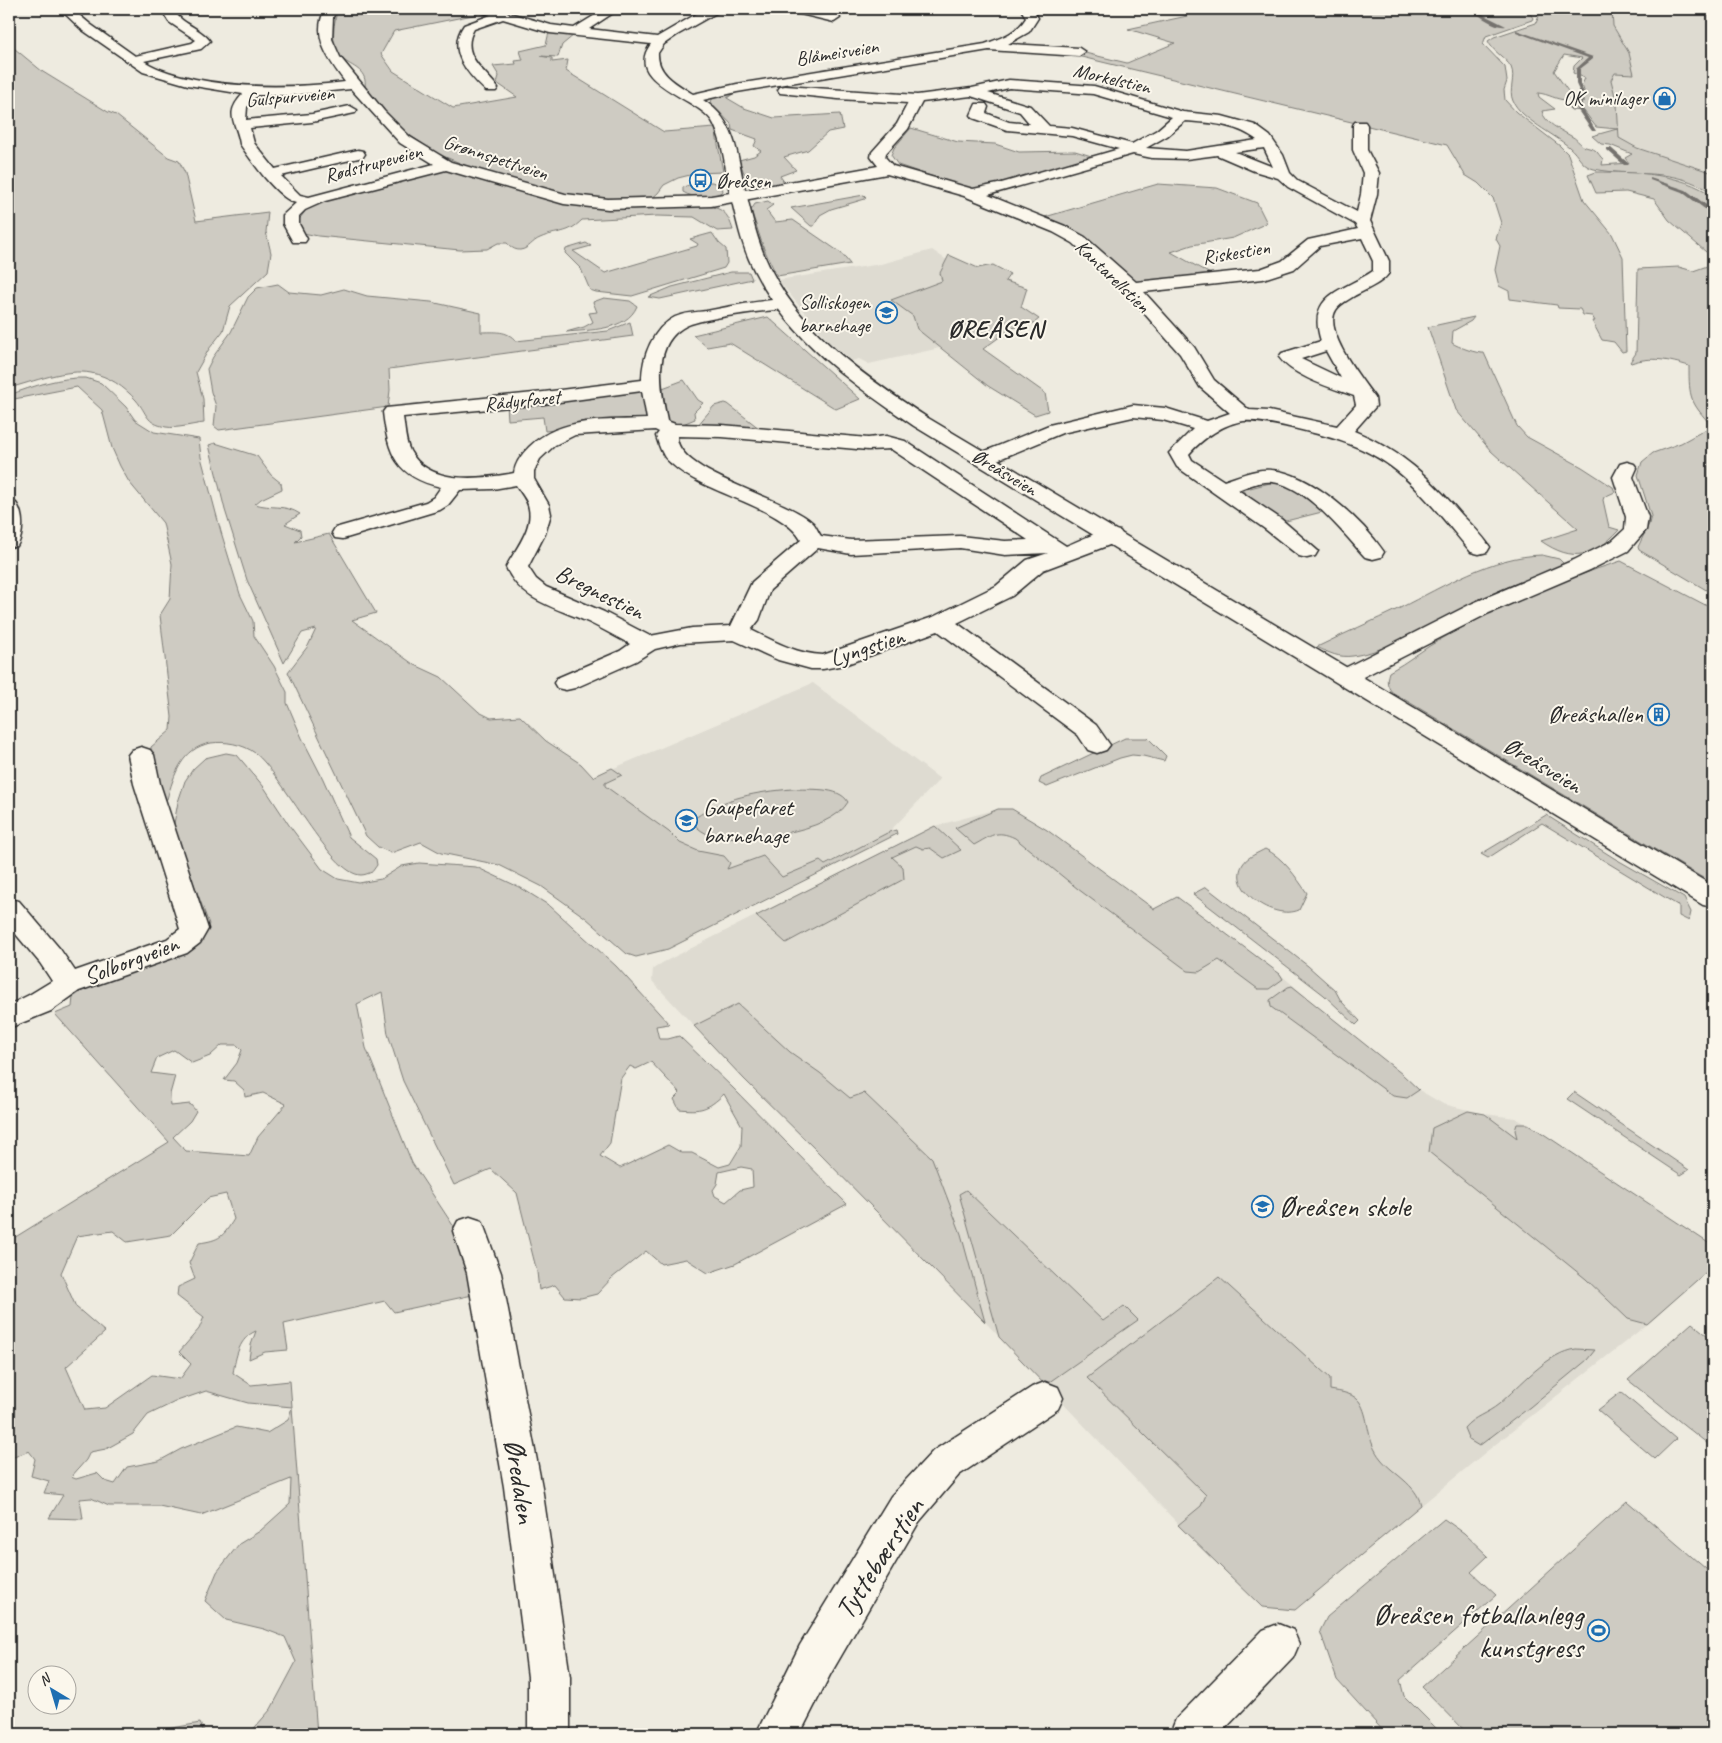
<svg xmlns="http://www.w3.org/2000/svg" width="1722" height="1743" viewBox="0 0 1722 1743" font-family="Caveat,sans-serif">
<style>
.built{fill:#dedbd1}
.green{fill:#cecbc2;stroke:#7c7b76;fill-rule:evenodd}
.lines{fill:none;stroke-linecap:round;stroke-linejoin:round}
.stream{fill:#74726e;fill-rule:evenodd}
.street-casing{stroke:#2b2b2b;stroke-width:3}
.secondary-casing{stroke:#2b2b2b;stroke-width:3}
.street{fill:#fbf7ec;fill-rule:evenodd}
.secondary{fill:#fbf7ec;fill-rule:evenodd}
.labels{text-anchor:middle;stroke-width:4;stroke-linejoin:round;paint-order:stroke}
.far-street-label{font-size:20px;fill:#2b2b2b;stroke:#fbf7ec}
.far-poi-label{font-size:20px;fill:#2b2b2b;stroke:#fbf7ec;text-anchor:end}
.far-district-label{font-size:24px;font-weight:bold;letter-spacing:1px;fill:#2b2b2b;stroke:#fbf7ec}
.street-label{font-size:24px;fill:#2b2b2b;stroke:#fbf7ec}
.poi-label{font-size:24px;fill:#2b2b2b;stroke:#fbf7ec;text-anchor:end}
.near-poi-label{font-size:29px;fill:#2b2b2b;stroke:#fbf7ec;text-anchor:start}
.near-street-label{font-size:29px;fill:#2b2b2b;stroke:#fbf7ec}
</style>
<rect width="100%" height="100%" fill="#eeebe0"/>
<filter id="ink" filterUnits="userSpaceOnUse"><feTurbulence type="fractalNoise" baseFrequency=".02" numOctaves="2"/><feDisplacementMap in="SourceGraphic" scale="10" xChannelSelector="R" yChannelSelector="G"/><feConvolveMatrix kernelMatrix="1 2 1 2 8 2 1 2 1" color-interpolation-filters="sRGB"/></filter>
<g filter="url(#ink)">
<!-- built -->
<g class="built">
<polygon points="1612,9 1713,9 1713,173 1637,148 1619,138 1617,104 1611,80 1615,73 1633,74 1629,53 1613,26"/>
<polygon points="932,250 1010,303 953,345 869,364 859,359 852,361 841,352 828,341 778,280 881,264"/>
<polygon points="813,683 940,779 889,832 700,927 593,777"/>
<polygon points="998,809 1012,809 1047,830 1154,909 1177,897 1280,974 1313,1003 1402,1074 1419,1090 1443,1104 1485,1114 1515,1118 1536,1129 1713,1246 1713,1266 1654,1319 1487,1451 1295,1610 1262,1607 1204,1551 924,1258 744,1079 652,981 653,969 662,963 862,862 935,826"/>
</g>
<!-- green -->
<g class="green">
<path d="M338,9H467L478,14L394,31L381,54L393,71L453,108L517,97L497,83L499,76L493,66L516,64L515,61L523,60L520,51L546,45L549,32L574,35L562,45L558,57L540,56L552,58V62L568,60L566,71L664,132L715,128L723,172L698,173L678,178L664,185L658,193L650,200H588L538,188L467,166L436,153L408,134L389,116L365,87C367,71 355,68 345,61C329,49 333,25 338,9Z"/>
<polygon points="1169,9 1527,9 1533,18 1532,20 1486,36 1483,44 1505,67 1507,81 1504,90 1505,100 1516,112 1560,146 1568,154 1584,200 1612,234 1623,257 1626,351 1622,352 1614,342 1602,340 1592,321 1595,321 1592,316 1583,315 1580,309 1558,308 1557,305 1510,299 1509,291 1499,286 1495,270 1500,246 1496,239 1501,223 1493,198 1478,183 1465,175 1447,145 1073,55 1085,53 1127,63 1175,43 1128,29 1187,16"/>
<path d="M1532,9H1612L1613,26L1629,53L1634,74L1615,73L1611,80L1617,104L1619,138L1637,148L1713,173V193C1671,166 1638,178 1594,169C1581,166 1579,155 1569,147C1554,134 1521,119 1513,101C1508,90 1516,78 1511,67C1505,57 1493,52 1488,41L1494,37L1536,23L1539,16ZM1564,55L1582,58L1574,66L1573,73L1585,78L1582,85L1586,97L1583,102H1571L1566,105L1571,110L1584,111L1596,127L1617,129L1592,136L1601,144L1610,145L1632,154L1625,158L1629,163L1602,165L1603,159C1600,157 1598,152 1595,150C1591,148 1587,148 1583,146C1579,143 1576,138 1571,136C1561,130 1544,123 1542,111L1555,109L1539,97L1538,93C1549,94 1556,100 1567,100L1570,94L1554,71Z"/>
<path d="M9,44L43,72L108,112L116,115L168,157L179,161L185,173L196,221L268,212L266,232L271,253L268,271L230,306L223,331L209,349L196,372L203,399L204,423C193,424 177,429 166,427C145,423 148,414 136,400C124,387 109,376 91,373C67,368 32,382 9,388Z"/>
<path d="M728,92L733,94L727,98L744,108L774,118L840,114L843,129L828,132L808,150L784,157L796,170L780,176L785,183C752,189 751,192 739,160L754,156L761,151L754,146L757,139L732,130L731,124L710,102L715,96Z"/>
<polygon points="911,128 958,142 995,144 1019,152 1075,151 1098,158 983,189 966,188 898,165 891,155 894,148"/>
<path d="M448,170L556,201L584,206L628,208L708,206C724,209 728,214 733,230L717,231L694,217L657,216L582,220C567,235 558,230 540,238C532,241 529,249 520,250C514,250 511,247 507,243H498L487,249L460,250L318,236L303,233L298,221L308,207L327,199L438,171Z"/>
<path d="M1596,172C1636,172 1680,173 1713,196V258L1669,220L1654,199L1626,192L1596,193L1588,175Z"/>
<path d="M699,182H712L722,186L723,191C712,199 694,199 683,192V187Z"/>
<polygon points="1158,184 1217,188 1257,203 1267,223 1233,238 1192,245 1171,252 1214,276 1145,283 1134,282 1038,219"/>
<polygon points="864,195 866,197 865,199 831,209 820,215 814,226 811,226 791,208"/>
<polygon points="768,201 773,205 766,210 775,222 793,220 841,253 850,264 777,276 764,249 751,210 755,204"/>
<polygon points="712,233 719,243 726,249 727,263 724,268 632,296 596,292 590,290 581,269 565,253 566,249 586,243 591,246 573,251 605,273 697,246 698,244 690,239"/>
<polygon points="949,255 978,268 993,265 1010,274 1005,281 1027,288 1021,307 1039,319 1034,323 1012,328 983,349 1045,393 1048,411 1035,415 988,386 917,329 913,316 891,300 942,281 940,273"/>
<path d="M1713,264V594L1639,550L1638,547L1649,524L1651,516L1638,475L1642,462L1653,453L1681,443L1712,426C1690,402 1689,398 1689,366C1669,360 1651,356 1631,363L1630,362L1636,353L1638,269L1679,267L1693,271Z"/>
<polygon points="731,272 749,272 752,279 660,299 648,297 672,287"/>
<path d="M278,284L289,292L321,295L344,289L367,296L431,302L481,313V332C495,332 507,330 516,341L608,331L630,322L633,336L389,369L390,390L388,407L219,430L214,426L216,406L211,392L207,369L213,357L231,332L248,297L257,288Z"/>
<path d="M604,298L630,301L637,306C627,331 588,330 566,332L584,327L593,322L589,313L597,312L593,302Z"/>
<polygon points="768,317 860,399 836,409 730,343 707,347 693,335"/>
<path d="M1474,317L1471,321L1453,331L1452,343C1458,347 1478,354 1484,353L1517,426L1527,437L1582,467L1613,487L1615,492L1604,497L1603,500L1609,527L1619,530C1594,557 1573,563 1541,541L1578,529L1491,451L1456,410L1428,327Z"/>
<path d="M86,378L101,383L126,407L135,420L154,432L199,439L201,457L221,532L240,594L253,621L254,636L274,666L287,692V703L302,738L323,779L349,837L376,859L377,865L372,872C369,873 365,875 361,875C331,875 283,775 255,753C243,744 225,741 211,743C182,748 174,775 167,799L161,803L151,763V747L171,730L172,717L160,615L170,599L172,564L163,523L129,482L120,466L112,448L102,410L77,387L9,400V395C34,386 59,377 86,378Z"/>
<polygon points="684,380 698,400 703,403 694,412 695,419 678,426 669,422 660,389"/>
<polygon points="643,389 651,421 545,431 543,417 508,420 507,405"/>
<polygon points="725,403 728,404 764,432 697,426 714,406"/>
<path d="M215,443L257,456L271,475L281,483L282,489L261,499L255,504C271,509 285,504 300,514L285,524L300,530L301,536L295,542L329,534L376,613L352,620L413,664L441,677L479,712L491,718L520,716L546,741L581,764L593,777L612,768L622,775L605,783V786L669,832L680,843L698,851L724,856L730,863L727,869L763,856L782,877L820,861L825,865L889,832L896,830L897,834L668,949L636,957L627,954L586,918L541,886L499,865L441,853L421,842L391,853L378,847L366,836L288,672L308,646L316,629L302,633L284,663L247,580L225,510L209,445Z"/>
<path d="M1274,482C1295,486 1306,498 1322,512L1282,522L1249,499L1251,498L1242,490Z"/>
<path d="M1542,555L1559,559L1565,565C1541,575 1514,583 1490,595C1449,615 1398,649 1353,656C1339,658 1329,653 1317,647C1345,633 1373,621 1400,608C1444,586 1492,556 1542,555Z"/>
<path d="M1621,561L1713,609V884L1392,692C1387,686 1386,681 1389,672C1408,662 1424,648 1443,638C1499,606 1560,580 1621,561Z"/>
<polygon points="1125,738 1148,738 1166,756 1164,761 1143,756 1132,755 1120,758 1047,787 1039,783 1041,778"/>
<path d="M226,753L237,755L264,787L289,825L322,869L338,879L359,883L381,879L402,866L419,863L476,867L521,888L550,906L616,966L669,1024L656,1026L659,1039H668L679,1036L733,1088L847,1204L735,1264L708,1273L686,1259L661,1264L646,1251L612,1278L597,1294L581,1298L565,1297L555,1285L539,1290L537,1272L517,1193L491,1169L454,1185L403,1081L388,1034L382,992L357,1004L366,1048L412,1163L456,1230L477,1294L394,1312L385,1301L284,1324L288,1350L265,1352L249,1359L251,1345L256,1331C239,1338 236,1356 233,1373L251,1385L290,1381L317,1734H249L271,1709L296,1662L285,1637L264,1629L226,1620L205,1601L217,1572L239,1544L260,1531L290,1504L291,1479L201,1515L159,1506H109L91,1498L80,1499L83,1519L49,1518L63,1495L44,1493L49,1481L31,1476L35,1459L29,1451L9,1459V1241L169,1142L55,1014L72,1007L73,997L82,991L193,945L205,931L209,924L173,829L178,802L185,781L193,769L205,758ZM222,1045H237L242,1050L237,1063L224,1080L234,1081L244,1090L245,1097L263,1093L286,1104L258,1137L249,1156L186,1151L173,1137L190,1121L196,1111L190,1104L171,1106L170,1094L175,1076L151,1073L157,1058L174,1050L192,1063L210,1056ZM651,1062L680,1093L674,1099L679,1109C701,1111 707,1110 724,1094L742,1126L741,1146L730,1164L719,1167L692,1153H682L668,1145L620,1168L600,1156L610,1143L621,1078L630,1066L636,1069ZM741,1167L752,1169L753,1187L740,1190L726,1202L715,1196L713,1190L717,1184L719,1172ZM226,1194L234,1219C223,1237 220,1240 199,1243L189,1263L195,1279L178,1287L177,1296L204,1317L199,1329L179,1352L191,1364L180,1379L152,1375L105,1408L85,1410L66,1367L105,1332L76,1307L61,1273L77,1236L113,1231L127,1242L171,1235L208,1198ZM206,1391L248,1403L292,1407L288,1420L267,1433L236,1427L181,1449L159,1461L127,1467L115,1484L105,1481L97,1473L76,1479L71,1477L86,1460L90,1452L106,1449L133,1434L148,1415L177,1401Z"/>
<path d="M792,789C809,790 839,786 848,802C831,833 742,843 710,835C704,833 698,829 694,824L695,818C725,797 757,792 792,789Z"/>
<path d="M998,809H1012L1047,830L1154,909L1177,897L1280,974L1283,979L1269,989H1258L1219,960L1199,972L1188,971L1078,889L1015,838C996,829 991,836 974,845L955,828Z"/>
<polygon points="1546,815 1614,858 1684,898 1691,912 1689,921 1679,916 1679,906 1542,823 1488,858 1481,854"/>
<polygon points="935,826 961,850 944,858 930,848 923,849 916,846 892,857 903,867 904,879 786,943 756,916"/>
<path d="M1265,849C1283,857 1296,877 1307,893L1299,910C1273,921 1227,889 1243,864C1247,857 1258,853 1265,849Z"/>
<polygon points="1206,887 1308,966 1335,990 1341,1001 1360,1021 1356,1025 1324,995 1193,894"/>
<polygon points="1292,986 1402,1074 1419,1090 1407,1098 1393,1096 1271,1007 1270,1000 1288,987"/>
<polygon points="738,1004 790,1052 820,1073 850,1098 864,1093 932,1158 961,1234 985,1322 819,1153 744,1079 694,1026"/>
<polygon points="1574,1092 1689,1170 1681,1175 1567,1099"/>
<polygon points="1468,1111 1485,1114 1517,1138 1515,1130 1517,1124 1528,1124 1536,1129 1713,1246 1713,1266 1647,1324 1628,1319 1586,1279 1429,1152 1432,1128"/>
<polygon points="966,1190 1103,1321 1124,1306 1138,1320 1045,1385 999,1337 959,1194"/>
<path d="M1219,1277L1330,1378V1390C1341,1392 1355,1393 1361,1404C1370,1421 1366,1441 1381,1459C1394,1475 1416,1484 1421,1505L1295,1610L1262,1607L1178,1525L1201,1506L1206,1495L1087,1378Z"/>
<polygon points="1692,1323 1713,1340 1713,1448 1628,1380"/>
<path d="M1576,1349L1595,1350L1587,1360L1530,1407L1479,1446L1469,1440L1464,1428C1474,1416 1487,1414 1499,1404C1520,1386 1548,1352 1576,1349Z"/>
<polygon points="1621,1392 1676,1439 1655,1459 1598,1410"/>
<polygon points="1627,1501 1713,1575 1713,1734 1468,1734 1422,1687"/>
<polygon points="1444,1519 1464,1533 1488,1556 1471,1572 1496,1595 1400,1680 1404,1696 1442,1734 1386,1734 1337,1680 1320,1631 1327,1617"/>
<polygon points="200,1723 205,1734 163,1734 167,1729"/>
</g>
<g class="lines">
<!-- stream -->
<g class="stream">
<path d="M1471,9H1475L1486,16L1506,26C1496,28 1479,16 1471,9Z"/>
<polygon points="1516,30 1593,57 1593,59 1580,69 1580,84 1585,95 1581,106 1596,131 1592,131 1575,106 1581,95 1576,84 1576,69 1588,58 1516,32"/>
<polygon points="1607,148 1611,148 1628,163 1628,165 1624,165 1607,150"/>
<polygon points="1650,178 1686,190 1713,210 1713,215 1682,192 1650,180"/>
</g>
<defs>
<g id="street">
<path d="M60,9H72L90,24L135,56L192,43L196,40L169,22L161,9H173C180,24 200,27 210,41L201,49L144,61C160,71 177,75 195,79C245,89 294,88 345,82C329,60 311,37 325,9H337L333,17L332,39L340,57L384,111L410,137L451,162L565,194L608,199L711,196L730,193C726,172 723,139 712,121C698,98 622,82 651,44L550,33L503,19L474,29C459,55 485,70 498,88L496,91H486C468,74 446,50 464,25L491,15L480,12L478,9H496L551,25L574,28L605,9H619L589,29L657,37L705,9H720L718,12L677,35L664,44L658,53C657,74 677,84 693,94L737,84L985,44C1001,38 1017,33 1026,18L1021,9H1033L1038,18L1029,32L1008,44L1079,48L1085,52L1079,56L989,50L737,92L703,100C736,120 737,155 745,190L878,166L871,157L872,152L897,124L908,103L838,99L780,93L778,90L780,87L785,86L917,95L972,88L1009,80L1094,86L1183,112L1222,116L1255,125L1270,136L1283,155L1290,173L1298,181L1357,212L1361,194L1363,173L1353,150V125L1355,122H1365L1367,125V150L1379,173L1377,194L1370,221L1389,261V273C1381,285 1363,290 1351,298C1346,301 1339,305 1336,310C1322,331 1363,381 1375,398L1376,406L1354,431C1402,451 1429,477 1462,515C1472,525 1482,535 1490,547L1487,552L1479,554L1471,552C1447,524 1425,494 1397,471C1365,445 1328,436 1289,427C1275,424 1258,420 1244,421C1224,423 1202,439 1189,454L1192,460L1224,481C1239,476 1256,468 1272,470C1312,474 1362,520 1384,552L1381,557L1373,559L1365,557C1343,533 1306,485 1272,482C1260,481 1249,486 1238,490L1281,519L1318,551L1315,556L1307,558L1299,556L1265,529L1177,467L1169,453L1193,429L1163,420L1133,417L1062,433L990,463L983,465L976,463L973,459L976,455L1049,425L1133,405L1165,408L1207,421L1230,413L1200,387L1180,354L1121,287L1073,243L1053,232L964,196L887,174L711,206L608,209L564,204L446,170L325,201L305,210L299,216V224L307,239L305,242H293L283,224V215L296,203C277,198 251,160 240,144C237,122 223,115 243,94L188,85L143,72L81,29ZM1009,88L1093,94L1172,117L1157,130L1132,144L1072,128L1049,126L1030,106L988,93ZM351,89L400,143L434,164L309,197L300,195L281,176L363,157L365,154L363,151L358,150L275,169L254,143L250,128L312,122L355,113L357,110L350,106L312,114L246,120L247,107L257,95H291ZM971,96L1020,112L1030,124L1009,122L986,113L988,107L986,104H976L971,115L973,118L1007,130L1072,136L1119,149L998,184L973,189L893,166L885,157L886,153L908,129L922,102ZM1185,121C1211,123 1236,124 1257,140L1186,151L1146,148L1167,136ZM1264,148L1273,167L1235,152ZM1133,154L1152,158L1186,159L1217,155L1254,171L1278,178L1288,187L1355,224L1358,229L1308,240L1282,261L1260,269L1136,282L1085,237L1065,226L988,195ZM1362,238L1373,261V271C1342,292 1306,294 1321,341L1282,353L1279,357C1292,376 1332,388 1354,396L1356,405L1337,426L1269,411L1249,410L1214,380L1194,347L1144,292L1263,279L1294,269L1320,246ZM1326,351L1341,378L1301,359Z"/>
<polygon points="790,9 810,9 838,15 840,18 834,22 792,12"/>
<path d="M783,299L789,300L792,304L789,308C778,310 766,311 755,312C740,314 697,320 686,326C651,344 661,390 667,421L675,424L722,425L868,438L886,436L905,441L1066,546C1082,540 1103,527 1120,531L1123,536L1120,541L1043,570L1012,596L957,623L1096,725L1110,745L1106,750L1097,753L1088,750L1078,735L938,631L844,665L823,669H811L778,660L734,640L681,643L655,649L636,661L575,688L566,690L557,688L554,683L557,678L620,651L630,644C616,637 603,629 588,622C558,608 520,601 506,567C514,551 533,529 529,509C528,500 521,493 516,485L493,489L460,490L448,505L440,510L343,539L335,538L332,533L335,528L426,502L434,497L441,487C396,477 388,454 383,412L386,408L544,392L642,380C642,356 653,328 675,317C684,313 696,312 706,311C732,306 757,301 783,299ZM642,391L647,419C606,421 561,416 529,447C522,454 515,463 514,473L509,474C478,479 429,485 410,451C405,441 405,428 403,417L544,404ZM655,430L659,432L656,436C658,442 660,449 663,454C665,459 670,462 673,465C705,494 783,507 801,540L752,582L731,626L692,628L650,636L604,612L546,587L536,579L528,567L545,534L551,514L549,505L534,479V471L540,459L555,445L575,435ZM677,436L722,437L868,450L891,449L1028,540L1005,541L960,536L851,540L821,536C818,532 816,526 813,523C786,497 676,474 677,436ZM818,548L851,554L960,548L1005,555L1048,553L1027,560L996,586L933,617L823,655C797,654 775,642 751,630L759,620L770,590Z"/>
<polygon points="1627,462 1634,464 1637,468 1633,477 1648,517 1646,530 1628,551 1590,570 1489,613 1353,682 1345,684 1337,682 1333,677 1337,672 1473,603 1574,560 1612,541 1625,529 1626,517 1613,477 1620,464"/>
<path d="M9,501L16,503C24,514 24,534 17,546L9,547Z"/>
<polygon points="141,747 150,750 154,755 160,784 208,929 200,943 187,953 79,991 51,1011 9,1028 9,1005 29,995 52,981 40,963 9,926 9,899 19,901 60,949 75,971 167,939 180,929 134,784 128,755 132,750"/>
<polygon points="470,1217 482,1221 501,1273 542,1487 570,1677 570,1734 528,1734 528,1677 504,1487 467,1273 453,1231 458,1221"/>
<polygon points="1045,1382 1058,1387 1063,1398 1058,1409 959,1475 919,1522 830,1675 800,1734 756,1734 800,1645 891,1496 933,1451 1032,1387"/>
<polygon points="1278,1624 1293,1630 1299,1644 1293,1658 1220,1734 1170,1734 1176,1719 1263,1630"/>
</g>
<path id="secondary" d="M739,192L744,194L747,197C753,222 759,247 771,270C804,335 868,379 928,418L1713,886V907L1703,905L914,426C852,384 789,339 754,270C742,247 737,222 731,197L734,194Z"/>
</defs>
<!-- street casing -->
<use href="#street" class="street-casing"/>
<!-- secondary casing -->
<use href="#secondary" class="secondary-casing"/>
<!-- street -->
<use href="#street" class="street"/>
<!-- secondary -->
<use href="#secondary" class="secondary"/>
</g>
</g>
<!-- icons -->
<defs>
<symbol id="shop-ring" viewBox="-11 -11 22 22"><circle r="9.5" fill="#fbf7ec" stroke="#1f6fb2" stroke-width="1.5"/><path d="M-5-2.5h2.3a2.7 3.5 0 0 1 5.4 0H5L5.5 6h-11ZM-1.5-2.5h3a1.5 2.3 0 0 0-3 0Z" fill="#1f6fb2"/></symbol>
<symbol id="bus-ring" viewBox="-11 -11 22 22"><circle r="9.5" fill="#fbf7ec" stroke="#1f6fb2" stroke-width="1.5"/><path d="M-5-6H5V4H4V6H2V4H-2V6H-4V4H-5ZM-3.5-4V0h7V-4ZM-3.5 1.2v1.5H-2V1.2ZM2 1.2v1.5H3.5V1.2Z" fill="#1f6fb2"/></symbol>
<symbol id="school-ring" viewBox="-11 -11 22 22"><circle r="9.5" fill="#fbf7ec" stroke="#1f6fb2" stroke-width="1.5"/><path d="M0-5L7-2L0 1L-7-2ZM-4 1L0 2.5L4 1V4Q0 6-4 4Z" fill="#1f6fb2"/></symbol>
<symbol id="building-ring" viewBox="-11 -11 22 22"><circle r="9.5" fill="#fbf7ec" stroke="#1f6fb2" stroke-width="1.5"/><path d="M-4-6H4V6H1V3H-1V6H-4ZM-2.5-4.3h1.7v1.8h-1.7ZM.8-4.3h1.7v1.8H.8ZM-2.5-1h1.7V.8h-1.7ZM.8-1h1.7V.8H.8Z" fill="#1f6fb2"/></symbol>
<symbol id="stadium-ring" viewBox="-11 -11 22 22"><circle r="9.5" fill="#fbf7ec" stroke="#1f6fb2" stroke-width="1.5"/><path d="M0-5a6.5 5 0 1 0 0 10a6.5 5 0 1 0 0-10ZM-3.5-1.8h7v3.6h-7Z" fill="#1f6fb2"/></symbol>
</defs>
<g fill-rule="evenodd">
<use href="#shop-ring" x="1652" y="86" width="25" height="25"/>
<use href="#bus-ring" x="688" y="168" width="25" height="25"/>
<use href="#school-ring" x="874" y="300" width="25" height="25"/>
<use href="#building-ring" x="1646" y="702" width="25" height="25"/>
<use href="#school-ring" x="674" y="808" width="25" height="25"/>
<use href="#school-ring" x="1250" y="1194" width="25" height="25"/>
<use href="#stadium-ring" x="1586" y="1618" width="25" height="25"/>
</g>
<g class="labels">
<!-- far-street labels -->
<g class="far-street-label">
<text transform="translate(837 52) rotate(-9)" y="7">Blåmeisveien</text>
<text transform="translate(1112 78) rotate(13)" y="7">Morkelstien</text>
<text transform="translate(290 96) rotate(-5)" y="7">Gulspurvveien</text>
<text transform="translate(496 157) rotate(18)" y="7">Grønnspettveien</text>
<text transform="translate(373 163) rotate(-15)" y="7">Rødstrupeveien</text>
<text transform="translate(1236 252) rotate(-9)" y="7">Riskestien</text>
<text transform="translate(1113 276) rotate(44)" y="7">Kantarellstien</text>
<text transform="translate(522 400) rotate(-6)" y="7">Rådyrfaret</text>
<text transform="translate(1005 472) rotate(31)" y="7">Øreåsveien</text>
</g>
<!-- far-poi labels -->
<g class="far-poi-label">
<text x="1648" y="105">OK minilager</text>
<text x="716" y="188" text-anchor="start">Øreåsen</text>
<text x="870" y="309">Solliskogen<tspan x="870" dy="23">barnehage</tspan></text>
</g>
<!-- far-district labels -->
<g class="far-district-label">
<text x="996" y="337">ØREÅSEN</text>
</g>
<!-- street labels -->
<g class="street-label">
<text transform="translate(600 592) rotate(26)" y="8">Bregnestien</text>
<text transform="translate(867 647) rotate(-18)" y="8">Lyngstien</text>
<text transform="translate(1543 765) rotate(31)" y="8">Øreåsveien</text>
<text transform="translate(131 960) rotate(-21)" y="8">Solborgveien</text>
</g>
<!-- poi labels -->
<g class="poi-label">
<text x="1643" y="722">Øreåshallen</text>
<text x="703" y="815" text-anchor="start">Gaupefaret<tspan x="703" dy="28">barnehage</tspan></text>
</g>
<!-- near-poi labels -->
<g class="near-poi-label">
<text x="1279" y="1216">Øreåsen skole</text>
<text x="1583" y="1624" text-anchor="end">Øreåsen fotballanlegg<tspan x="1583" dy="33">kunstgress</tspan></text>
</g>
<!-- near-street labels -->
<g class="near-street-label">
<text transform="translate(521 1481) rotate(81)" y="10">Øredalen</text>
<text transform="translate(879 1558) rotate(-57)" y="10">Tyttebærstien</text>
</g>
</g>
<!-- margin -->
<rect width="1722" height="1743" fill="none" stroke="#fbf7ec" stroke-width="30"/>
<rect x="15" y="15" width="1692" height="1713" fill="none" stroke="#2b2b2b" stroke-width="2" filter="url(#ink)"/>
<!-- north arrow -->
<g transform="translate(52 1690) rotate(322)"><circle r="24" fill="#fbf7ec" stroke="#a8a59f"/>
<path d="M0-4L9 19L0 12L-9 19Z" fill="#1f6fb2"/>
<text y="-8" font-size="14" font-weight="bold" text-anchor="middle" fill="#2b2b2b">N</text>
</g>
</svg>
